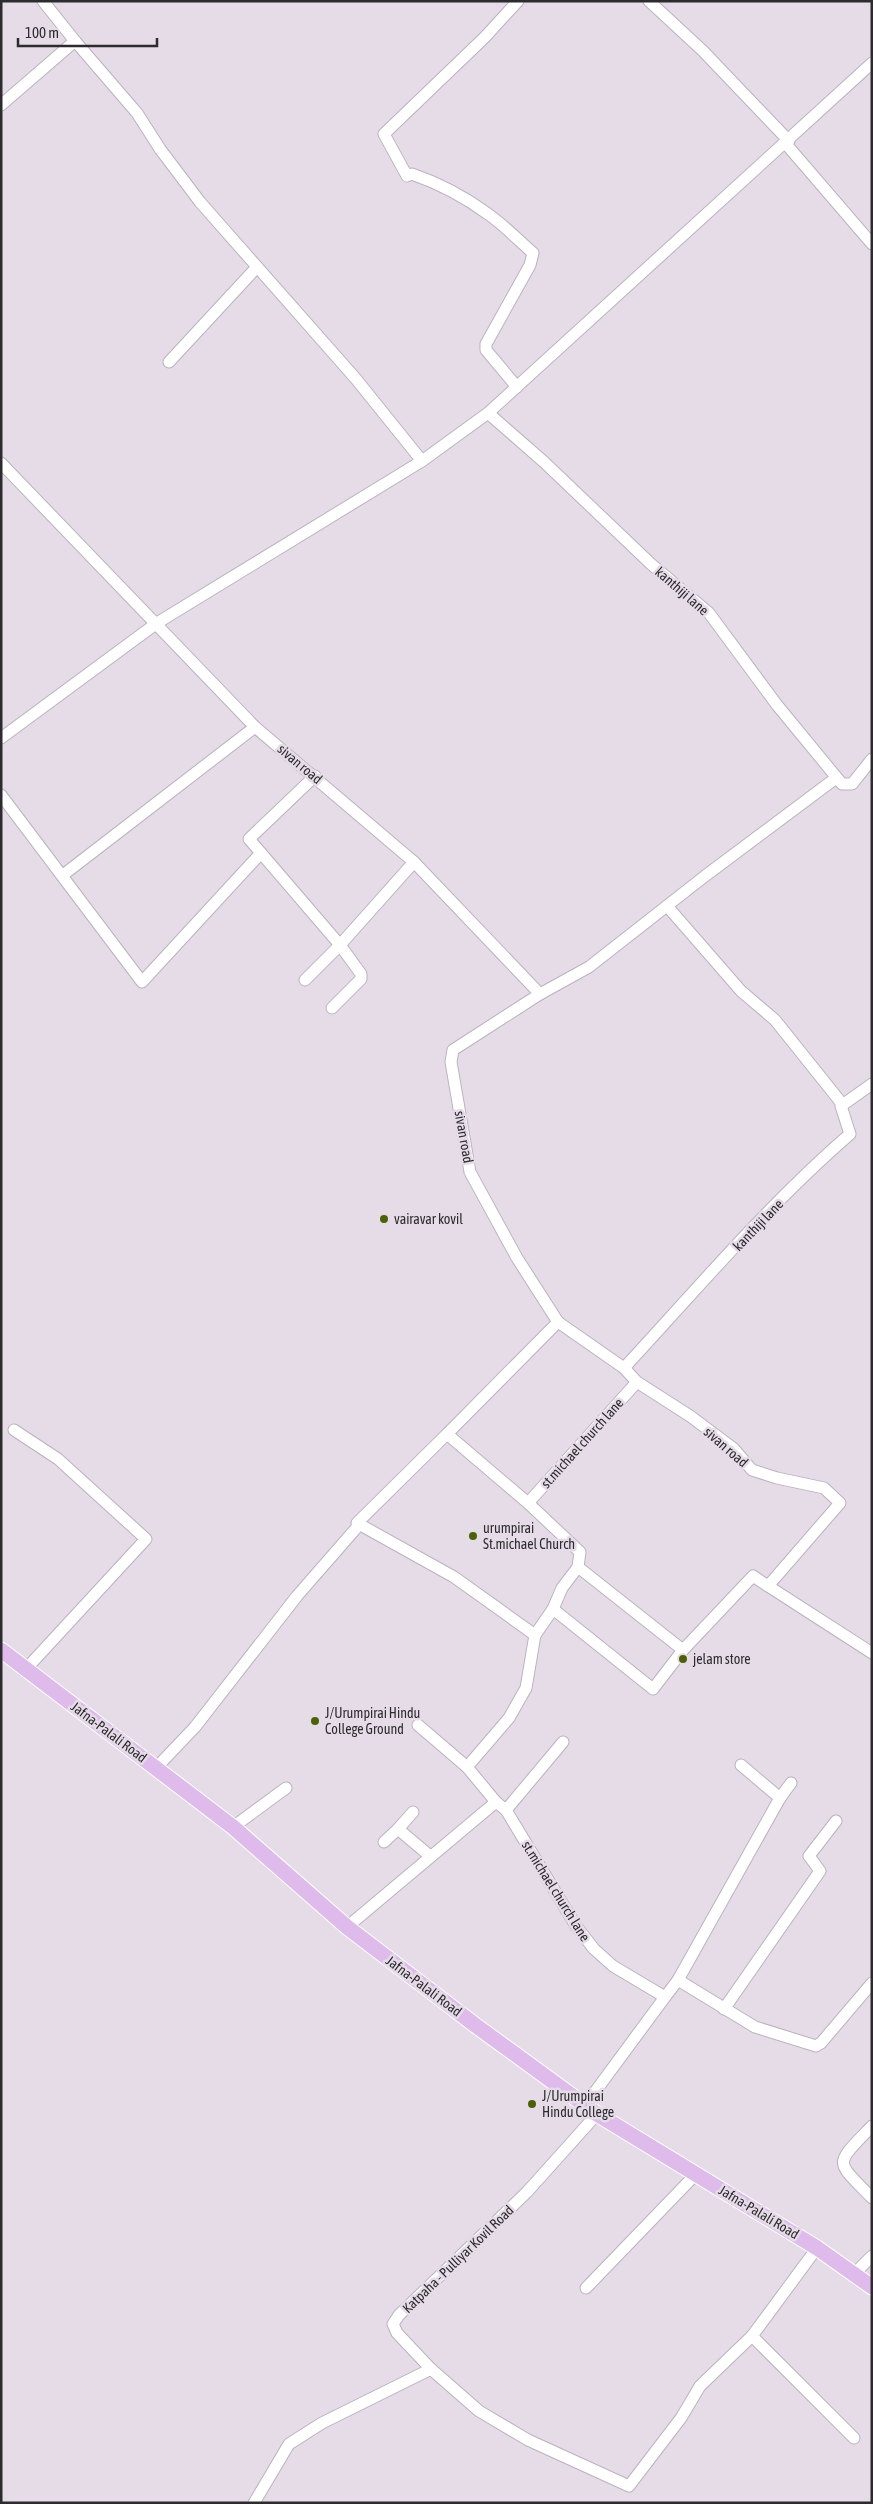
<svg xmlns="http://www.w3.org/2000/svg" width="873" height="2504" viewBox="0 0 873 2504" font-family="'Asap Condensed',sans-serif">
<style>
.lines{fill:none;stroke-linecap:round;stroke-linejoin:round}
.minor-casing{stroke:#bab2be;stroke-width:13}
.major-casing{stroke:#fff;stroke-width:17}
.minor{stroke:#fff;stroke-width:11}
.major{stroke:#debbeb;stroke-width:15}
.poi-dot{fill:#4c6007;stroke:#e5dce8;stroke-width:2}
.labels{text-anchor:middle;stroke-width:5;stroke-linejoin:round;paint-order:stroke}
.street-label{font-size:14px;fill:#2e2b2f;stroke:#e5dce8}
.poi-label{font-size:14px;fill:#2e2b2f;stroke:#e5dce8;text-anchor:start}
</style>
<rect width="100%" height="100%" fill="#e5dce8"/>
<g class="lines">
<defs>
<g id="minor">
<polyline points="649,1 703,51 789,141"/>
<polyline points="75,41 137,113 160,149 200,202 356,379 422,461"/>
<polyline points="1,105 75,41 43,1"/>
<polyline points="786,144 872,244"/>
<polyline points="169,362 257,267"/>
<path d="M517,387L486,350V344L530,265L533,253C518,240 504,225 488,214C465,197 438,183 412,174L407,176L384,134L485,37L518,1"/>
<polyline points="488,413 544,462 651,564 709,613 777,705 842,784 852,784 872,759"/>
<polyline points="1,463 255,727 414,862 540,994 453,1050 451,1062 470,1172 517,1258 558,1322 624,1368 637,1382 690,1416 734,1449 752,1470 777,1478 824,1488 840,1503 768,1586 872,1653"/>
<polyline points="1,738 157,623 422,461 488,413 872,63"/>
<polyline points="315,776 249,839 340,945 414,862"/>
<polyline points="1,795 142,982 261,853"/>
<polyline points="63,875 255,727"/>
<polyline points="667,906 741,991 775,1020 843,1105"/>
<polyline points="305,980 340,945 361,974 361,979 332,1008"/>
<polyline points="540,994 589,967 705,876 836,778"/>
<path d="M624,1368C697,1289 768,1205 850,1134L841,1106L872,1084"/>
<polyline points="14,1430 58,1459 146,1539 26,1669"/>
<polyline points="447,1434 558,1322"/>
<polyline points="528,1503 447,1434 357,1523 454,1577 535,1635"/>
<polyline points="578,1567 683,1650 753,1576 768,1586"/>
<polyline points="553,1609 653,1689 683,1650"/>
<polyline points="418,1725 467,1767"/>
<polyline points="156,1768 195,1727 297,1596 359,1525"/>
<polyline points="780,1798 791,1783"/>
<polyline points="496,1802 467,1767 509,1718 526,1688 535,1635 553,1609 562,1588 578,1567 580,1552 528,1503 637,1382"/>
<polyline points="506,1810 563,1742"/>
<polyline points="413,1812 398,1829 430,1856"/>
<polyline points="233,1827 286,1788"/>
<polyline points="384,1842 398,1829"/>
<polyline points="347,1927 496,1802 506,1810 576,1926 594,1949 613,1966 665,1997 586,2104"/>
<polyline points="678,1980 755,2027 816,2046 821,2043 872,1983"/>
<polyline points="665,1997 678,1980 780,1798 741,1765"/>
<polyline points="724,2009 820,1871 809,1856 836,1821"/>
<path d="M872,2126C834,2166 834,2159 872,2198"/>
<polyline points="855,2273 872,2256"/>
<polyline points="586,2288 696,2174"/>
<polyline points="752,2336 854,2438"/>
<polyline points="431,2369 479,2411 528,2440 629,2486 681,2418 700,2386 752,2336 817,2248"/>
<polyline points="254,2503 289,2444 322,2423 431,2369 397,2333 393,2324 399,2315 527,2192 597,2114"/>
</g>
<polyline id="major" points="1,1650 233,1827 347,1927 475,2025 597,2114 817,2248 872,2287"/>
</defs>
<!-- minor casing -->
<use href="#minor" class="minor-casing"/>
<!-- major casing -->
<use href="#major" class="major-casing"/>
<!-- minor -->
<use href="#minor" class="minor"/>
<!-- major -->
<use href="#major" class="major"/>
</g>
<!-- markers -->
<g class="poi-dot">
<circle cx="384" cy="1219" r="5"/>
<circle cx="473" cy="1536" r="5"/>
<circle cx="683" cy="1659" r="5"/>
<circle cx="315" cy="1721" r="5"/>
<circle cx="532" cy="2104" r="5"/>
</g>
<g class="labels">
<!-- street labels -->
<g class="street-label">
<text transform="translate(682 591) rotate(41)" y="5">kanthiji lane</text>
<text transform="translate(300 764) rotate(40)" y="5">sivan road</text>
<text transform="translate(464 1137) rotate(80)" y="5">sivan road</text>
<text transform="translate(758 1225) rotate(-46)" y="5">kanthiji lane</text>
<text transform="translate(582 1443) rotate(-48)" y="5">st.michael church lane</text>
<text transform="translate(726 1447) rotate(41)" y="5">sivan road</text>
<text transform="translate(109 1732) rotate(37)" y="5">Jafna-Palali Road</text>
<text transform="translate(556 1891) rotate(58)" y="5">st.michael church lane</text>
<text transform="translate(424 1986) rotate(37)" y="5">Jafna-Palali Road</text>
<text transform="translate(759 2212) rotate(31)" y="5">Jafna-Palali Road</text>
<text transform="translate(458 2259) rotate(-44)" y="5">Katpaha - Pulliyar Kovil Road</text>
</g>
<!-- poi labels -->
<g class="poi-label">
<text x="394" y="1224">vairavar kovil</text>
<text x="483" y="1533">urumpirai<tspan x="483" dy="16">St.michael Church</tspan></text>
<text x="693" y="1664">jelam store</text>
<text x="325" y="1718">J/Urumpirai Hindu<tspan x="325" dy="16">College Ground</tspan></text>
<text x="542" y="2101">J/Urumpirai<tspan x="542" dy="16">Hindu College</tspan></text>
</g>
</g>
<!-- border -->
<rect width="873" height="2504" fill="none" stroke="#2e2b2f" stroke-width="5"/>
<!-- scale -->
<path d="M18 38v8h139v-8" fill="none" stroke="#2e2b2f" stroke-width="2.5"/>
<text x="25" y="38" font-size="15" fill="#2e2b2f" stroke="#e5dce8" stroke-width="4" paint-order="stroke">100 m</text>
</svg>
